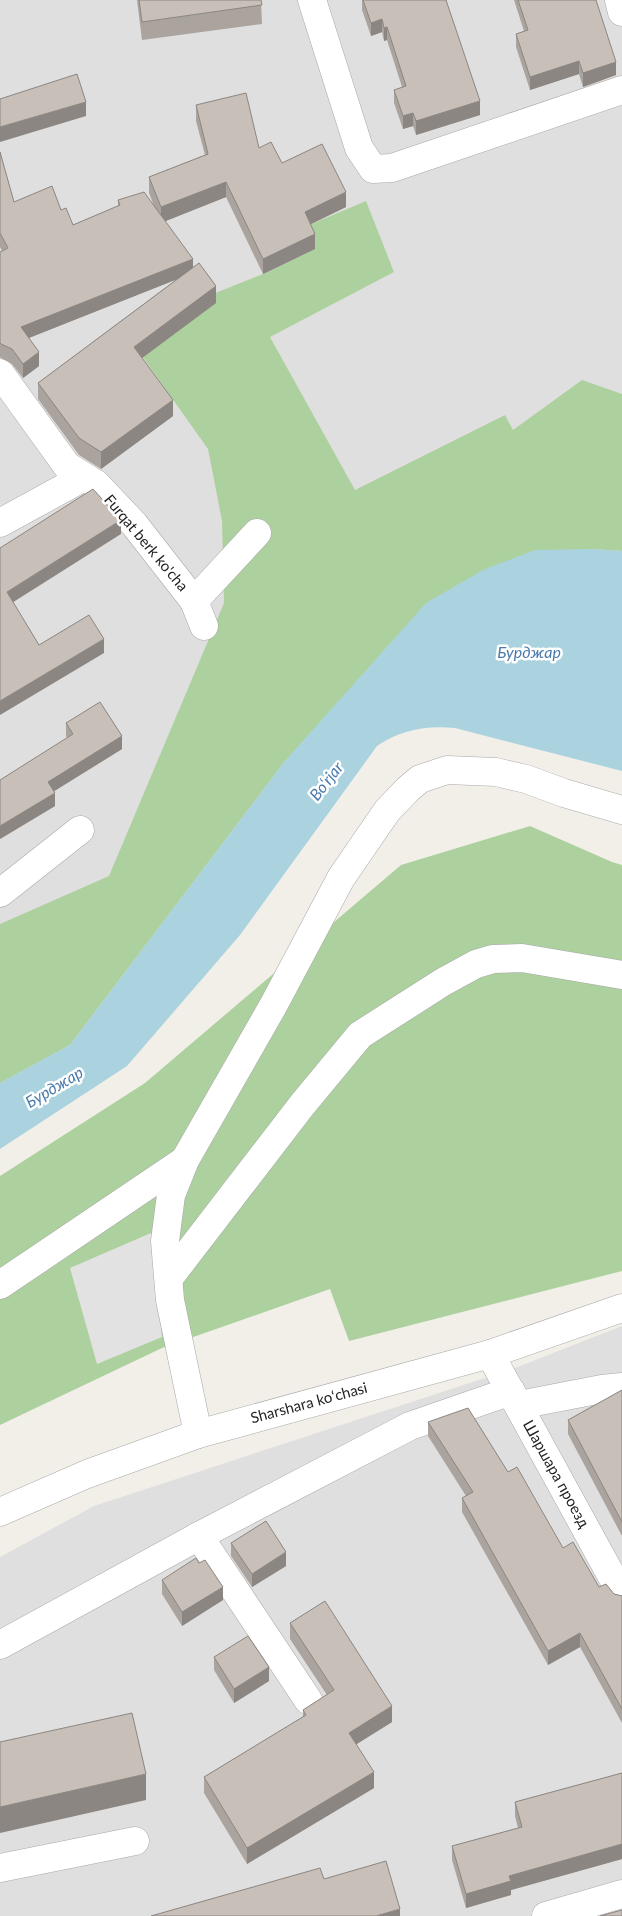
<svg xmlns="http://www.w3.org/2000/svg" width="622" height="1916" viewBox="0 0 622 1916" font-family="Lato,sans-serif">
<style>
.residential{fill:#e0dfdf}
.forest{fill:#add19e}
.parking{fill:#e2e2e2}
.water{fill:#aad3df}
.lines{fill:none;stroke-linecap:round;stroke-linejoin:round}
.minor-casing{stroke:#a9a9a9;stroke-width:29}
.minor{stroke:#fff;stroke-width:28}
.wall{fill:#aba49e}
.shaded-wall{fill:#8b8681}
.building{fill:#c7bfb8;stroke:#8b8681}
.labels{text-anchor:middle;stroke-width:5;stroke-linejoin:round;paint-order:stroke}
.street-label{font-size:15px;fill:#222;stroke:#fff}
.water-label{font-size:16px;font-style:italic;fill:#4a7aab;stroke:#fff}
</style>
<rect width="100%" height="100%" fill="#f2efe9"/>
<!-- residential -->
<g class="residential">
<polygon points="0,0 622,0 622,701 397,689 0,1128"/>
<polygon points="622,1326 622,1916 0,1916 0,1557 94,1506 515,1368"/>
</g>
<!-- forest -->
<g class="forest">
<polygon points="366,201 394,272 270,337 355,490 505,415 513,430 582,380 622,394 622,551 590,549 285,761 70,1045 0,1083 0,924 109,876 224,603 222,521 208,449 142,356 188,304 263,274 315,249 309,225"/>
<polygon points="530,826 612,862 622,865 622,1271 349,1341 330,1289 162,1348 0,1425 0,1176 145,1083 401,865"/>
</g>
<!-- parking -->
<polygon class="parking" points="151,1233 162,1337 97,1364 70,1268"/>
<!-- water -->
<path class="water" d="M590,549L622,551V771L455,728C427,725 400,730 377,746L240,935L127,1066L0,1149V1083L70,1045L285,761L426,603L483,570L535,550Z"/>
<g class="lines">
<defs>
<g id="minor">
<polyline points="312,0 359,148 373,169 392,168 622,90"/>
<polyline points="619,0 622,12"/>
<polyline points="0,373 67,466 96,484 134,524 194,601"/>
<polyline points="0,523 84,477"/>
<polyline points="204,626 194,601 257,533"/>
<polyline points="0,893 80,830"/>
<polyline points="169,1278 302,1105 360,1035 443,982 476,964 493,959 522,958 622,975"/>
<polyline points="0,1285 185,1160"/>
<polyline points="490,1354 622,1595"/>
<polyline points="519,1405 602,1389 622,1387"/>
<polyline points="198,1434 170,1300 165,1241 171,1195 185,1160 273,1006 341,878 387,811 408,789 420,779 447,770 496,772 526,779 564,793 622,810"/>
<polyline points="0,1512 87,1474 198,1434 490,1354 622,1308"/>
<polyline points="199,1536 308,1700"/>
<polyline points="0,1645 199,1536 410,1426 511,1391"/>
<polyline points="0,1868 135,1841"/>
<polyline points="546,1916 622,1894"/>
</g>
</defs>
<!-- minor casing -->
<use href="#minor" class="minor-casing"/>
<!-- minor -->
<use href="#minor" class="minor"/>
</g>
<!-- wall -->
<g class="wall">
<polygon points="137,0 261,0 262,24 142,40"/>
<polygon points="362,0 446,0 480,115 416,135 413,126 403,129 394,103 394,90 402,87 387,40 384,41 382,32 371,36 362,10"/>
<polygon points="514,0 596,0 616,75 583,87 579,74 530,90 516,47 516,34 524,31"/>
<polygon points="196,105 346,207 311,224 315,249 263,274 226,197 165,221 216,303 142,358 173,416 101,469 79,455 38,399 38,383 177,279 29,338 39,366 23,378 12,364 1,358 0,357 0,252 2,251 0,247 0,152 14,202 61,210 73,225 118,206 118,200 154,206 149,193 149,177 205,155 196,121"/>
<polygon points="66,723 122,749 54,791 55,806 0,839 67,738 66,736"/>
<polygon points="622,1390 622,1536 568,1434 568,1420"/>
<polygon points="428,1422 508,1472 563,1548 599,1587 614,1594 622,1596 622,1723 580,1647 548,1665 462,1512 462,1498 466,1496 428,1436"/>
<polygon points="231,1543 286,1566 252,1587 231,1556"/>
<polygon points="162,1580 223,1600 182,1626 162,1594"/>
<polygon points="290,1623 392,1722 356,1744 374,1788 247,1864 204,1793 204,1777 303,1717 303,1710 327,1695 290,1639"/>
<polygon points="214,1657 269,1681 234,1703 214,1670"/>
<polygon points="622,1773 622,1859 511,1890 511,1895 466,1908 452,1860 452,1846 518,1828 515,1816 515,1802"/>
</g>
<!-- shaded-wall -->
<g class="shaded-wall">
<polygon points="382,19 382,32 371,36 371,23"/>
<polygon points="387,27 387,40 384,41 384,28"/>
<polygon points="579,61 579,74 530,90 530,77"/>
<polygon points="616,62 616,75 583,87 583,73"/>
<polygon points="480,101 480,115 416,135 416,121"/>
<polygon points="86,102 86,116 0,142 0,127"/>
<polygon points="413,113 413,126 403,129 403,116"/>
<polygon points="226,182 226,197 161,223 161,207"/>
<polygon points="346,192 346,207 305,227 305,212"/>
<polygon points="315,234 315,249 263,274 263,259"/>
<polygon points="193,259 193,273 21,341 21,327"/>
<polygon points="216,286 216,303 134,364 134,347"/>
<polygon points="39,352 39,366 23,378 23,364"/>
<polygon points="173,400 173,416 101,469 101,452"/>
<polygon points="121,520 121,534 7,606 7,592"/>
<polygon points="104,639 104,653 0,715 0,701"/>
<polygon points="122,736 122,749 48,795 48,782"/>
<polygon points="55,793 55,806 0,839 0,826"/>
<polygon points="286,1552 286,1566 252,1587 252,1574"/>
<polygon points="223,1587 223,1600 182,1626 182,1612"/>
<polygon points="580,1633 580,1647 548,1665 548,1651"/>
<polygon points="269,1667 269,1681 234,1703 234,1689"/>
<polygon points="392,1706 392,1722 349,1749 349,1733"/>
<polygon points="374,1772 374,1788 247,1864 247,1848"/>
<polygon points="146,1774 146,1800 0,1833 0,1807"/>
<polygon points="622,1844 622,1859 511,1890 511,1895 466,1908 466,1894 509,1876"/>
<polygon points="400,1909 400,1916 376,1916"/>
</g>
<!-- building -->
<g class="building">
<polygon points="139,0 261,0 262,5 142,22"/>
<polygon points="363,0 446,0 480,101 416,121 413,113 403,116 394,90 406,86 387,27 384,28 382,19 371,23"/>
<polygon points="518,0 596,0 616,62 583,73 579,61 530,77 516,34 528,30"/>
<polygon points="77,74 86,102 0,127 0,99"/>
<polygon points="246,93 259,148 271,142 282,163 322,144 346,192 305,212 315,234 263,259 226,182 161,207 149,177 208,154 196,105"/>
<polygon points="0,152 14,202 52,186 61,210 66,208 73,225 120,205 118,200 144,192 193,259 21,327 39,352 23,364 12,349 1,344 0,343 0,252 8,248 0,233"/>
<polygon points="199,263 216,286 134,347 173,400 101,452 79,438 38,383"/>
<polygon points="93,489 121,520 7,592 39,645 89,615 104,639 0,701 0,548"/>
<polygon points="100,702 122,736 48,782 55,793 0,826 0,780 73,734 66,723"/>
<polygon points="622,1390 622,1522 568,1420"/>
<polygon points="468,1408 508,1472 517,1467 563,1548 573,1542 599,1587 606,1584 614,1594 622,1596 622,1709 580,1633 548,1651 462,1498 473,1492 428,1422"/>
<polygon points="266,1521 286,1552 252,1574 231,1543"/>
<polygon points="196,1558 199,1563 205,1560 223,1587 182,1612 162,1580"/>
<polygon points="325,1601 392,1706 349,1733 374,1772 247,1848 204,1777 306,1715 303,1710 334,1690 290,1623"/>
<polygon points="248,1636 269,1667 234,1689 214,1657"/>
<polygon points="132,1713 146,1774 0,1807 0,1742"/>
<polygon points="622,1773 622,1844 509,1876 511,1881 466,1894 452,1846 522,1827 515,1802"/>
<polygon points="386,1861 400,1909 376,1916 151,1916 320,1868 324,1879"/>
<polygon points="622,1910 622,1916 600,1916"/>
</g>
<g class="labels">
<!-- street labels -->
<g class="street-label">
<text transform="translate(146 543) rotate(50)" y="5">Furqat berk ko'cha</text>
<text transform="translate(309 1403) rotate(-15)" y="5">Sharshara koʻchasi</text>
<text transform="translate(556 1474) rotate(61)" y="5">Шаршара проезд</text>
</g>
<!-- water labels -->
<g class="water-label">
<text x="529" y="658">Бурджар</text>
<text transform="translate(326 781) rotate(-52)" y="6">Bo‘rjar</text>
<text transform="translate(54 1087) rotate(-31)" y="6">Бурджар</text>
</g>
</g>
</svg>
